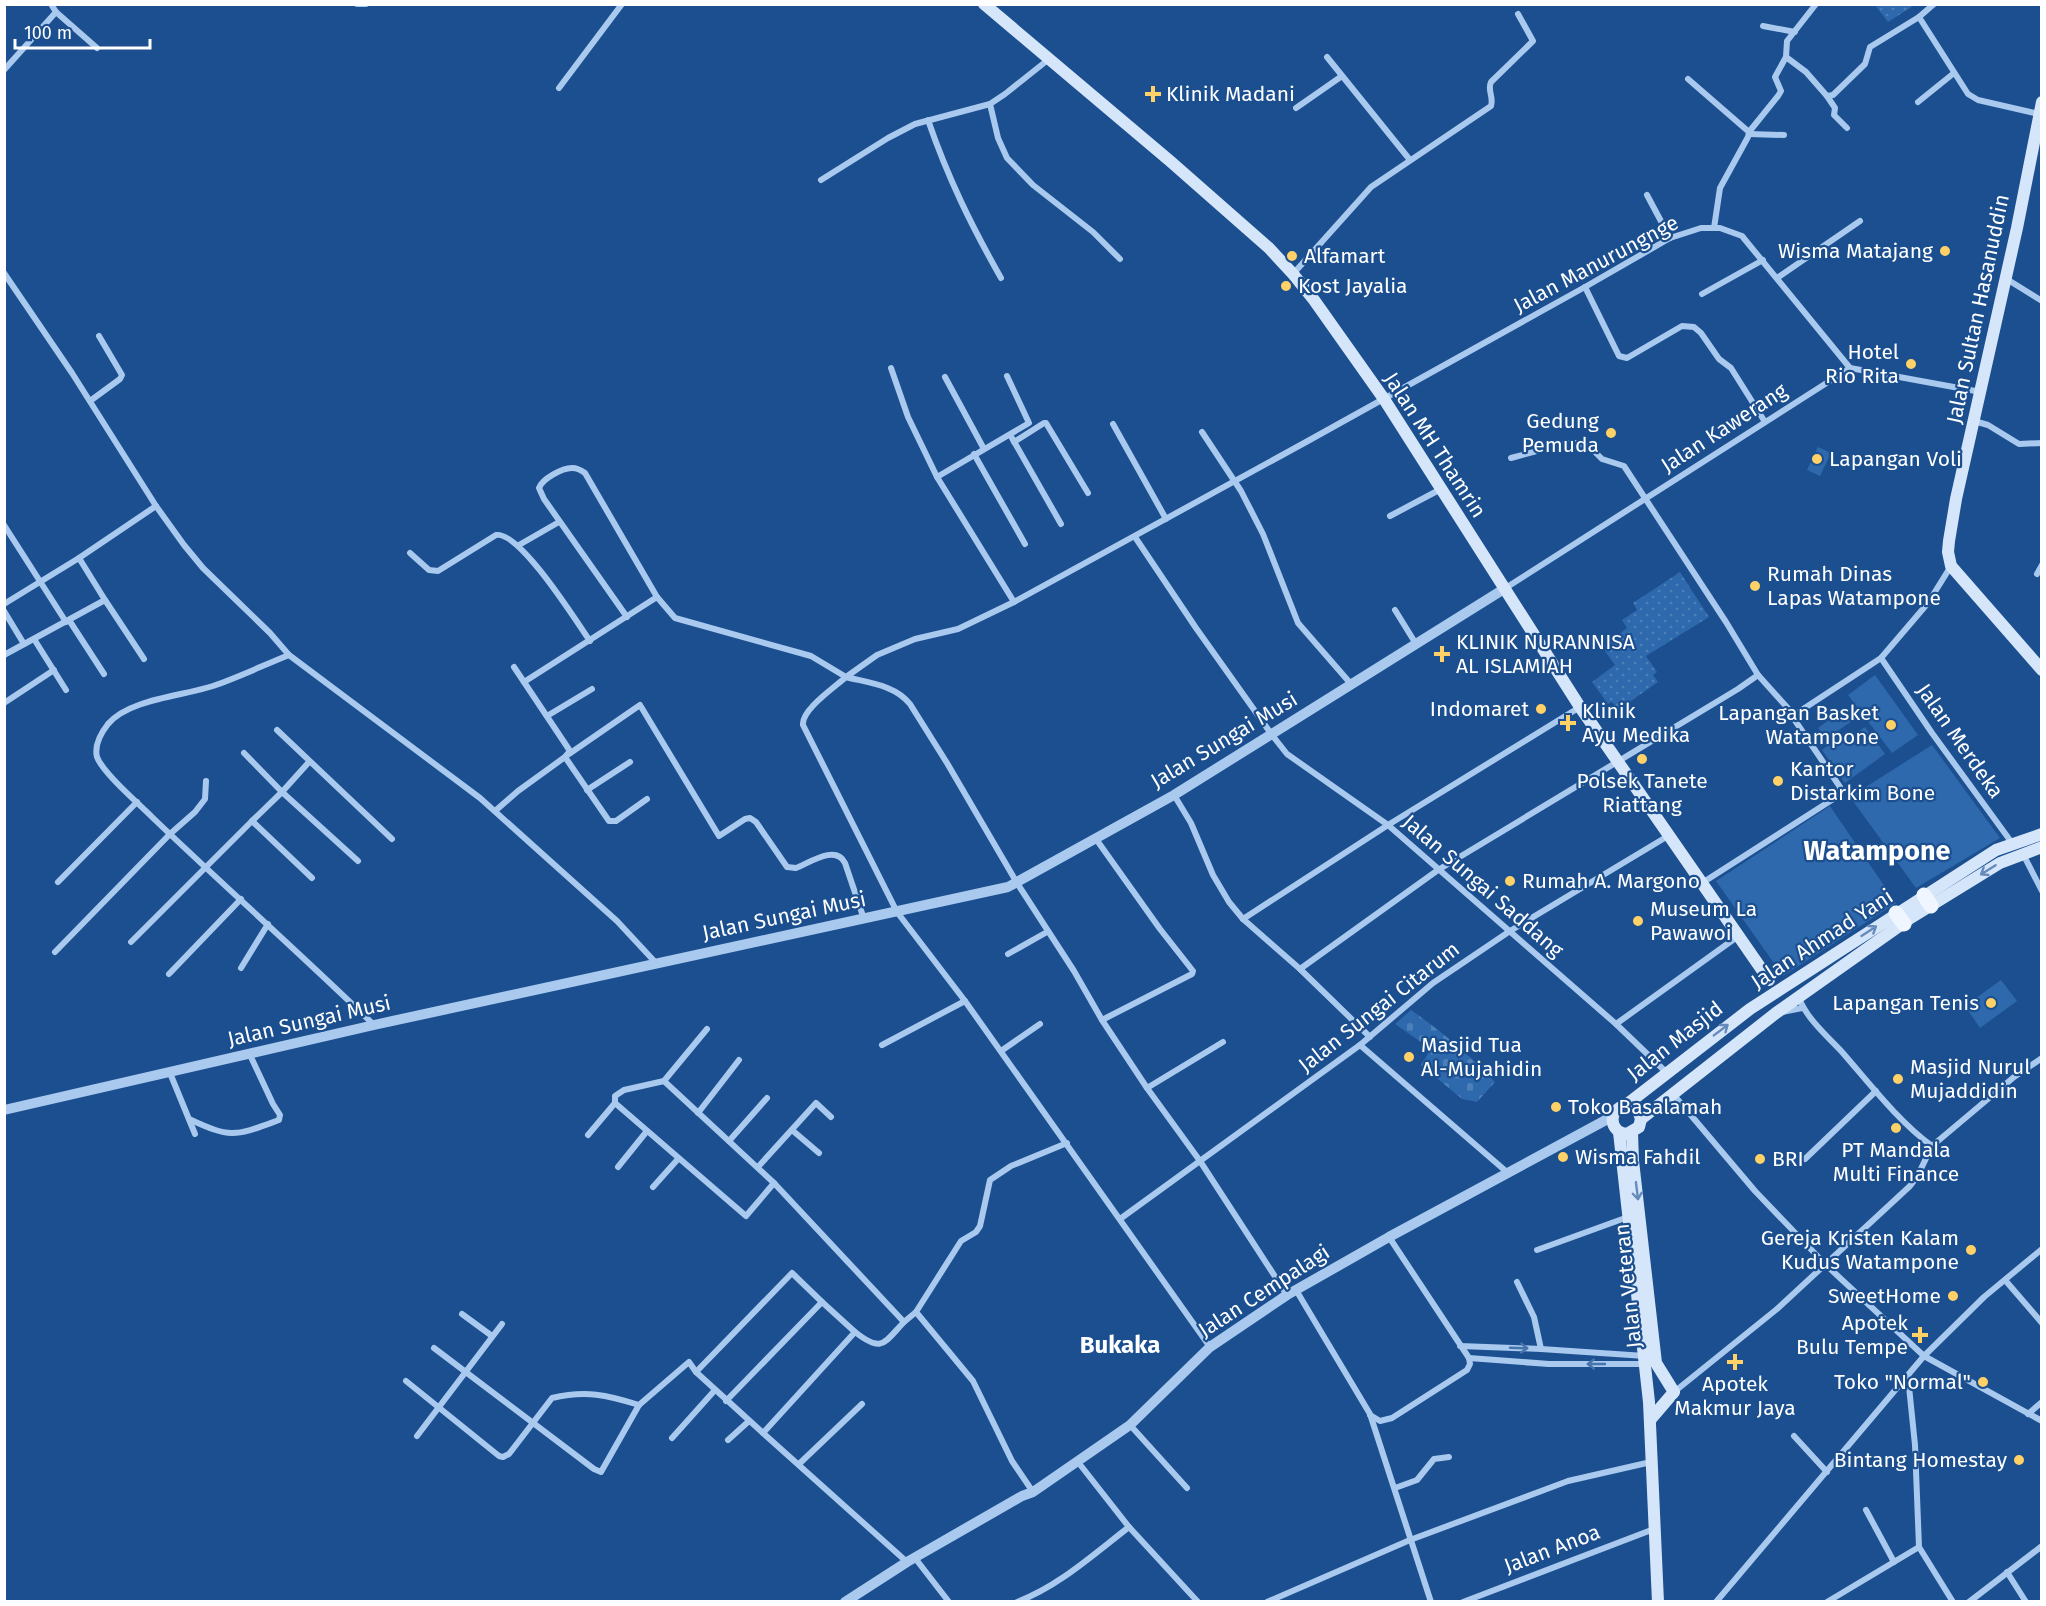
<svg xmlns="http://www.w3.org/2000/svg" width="2046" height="1606" viewBox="0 0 2046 1606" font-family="'Fira Sans',sans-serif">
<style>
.grass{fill:url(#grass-dots)}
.cemetery{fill:url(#cemetery-stones)}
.green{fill:#2e69ad}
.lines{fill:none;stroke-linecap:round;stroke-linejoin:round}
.minor{stroke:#a9c9ee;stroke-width:6}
.tertiary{stroke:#a9c9ee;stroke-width:10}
.secondary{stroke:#d6e6fa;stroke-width:12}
.primary{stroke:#f0f6ff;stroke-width:15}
.oneway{stroke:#668bba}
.oneway2{stroke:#4674ac}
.poi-dot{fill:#ffd166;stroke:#1b4f8f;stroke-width:2}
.labels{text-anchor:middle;stroke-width:4.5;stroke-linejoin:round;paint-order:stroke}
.poi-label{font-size:21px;fill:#fff;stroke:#1b4f8f;text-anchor:start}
.street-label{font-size:21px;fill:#fff;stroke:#1b4f8f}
.quarter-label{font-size:24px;font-weight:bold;fill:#fff;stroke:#1b4f8f}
.district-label{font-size:27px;font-weight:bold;fill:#fff;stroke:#1b4f8f}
</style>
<defs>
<pattern id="grass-dots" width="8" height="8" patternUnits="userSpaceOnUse" patternTransform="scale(1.5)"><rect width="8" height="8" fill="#2e69ad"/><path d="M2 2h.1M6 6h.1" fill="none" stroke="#4d80b9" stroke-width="1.8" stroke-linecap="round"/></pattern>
<pattern id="cemetery-stones" width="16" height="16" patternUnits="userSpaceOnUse" patternTransform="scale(1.5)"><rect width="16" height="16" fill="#2e69ad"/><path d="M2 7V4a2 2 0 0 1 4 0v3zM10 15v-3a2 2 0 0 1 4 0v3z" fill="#4d80b9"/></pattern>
</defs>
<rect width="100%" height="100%" fill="#1b4f8f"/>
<!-- grass -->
<g class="grass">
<polygon points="1912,5 1913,6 1888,22 1875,5"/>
<polygon points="1680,572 1709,617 1646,656 1657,672 1653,675 1658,682 1618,710 1612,702 1608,704 1592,682 1615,665 1602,647 1627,628 1622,620 1637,610 1633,603"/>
</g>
<!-- cemetery -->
<path class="cemetery" d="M1411,1010C1441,1031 1470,1055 1495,1082L1477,1102L1462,1099L1421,1065L1431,1049L1395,1024Z"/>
<!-- green -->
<g class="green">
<polygon points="1818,447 1831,453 1820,476 1807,470"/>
<polygon points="1875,675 1918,735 1892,753 1848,695"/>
<polygon points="1844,709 1852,721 1826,739 1818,728"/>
<polygon points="1865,727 1885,754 1845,783 1822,750 1847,731 1851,737"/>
<polygon points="1932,745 2000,838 1916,888 1850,797"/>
<polygon points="1830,806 1896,903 1783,976 1716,881"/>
<polygon points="2001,980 2017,1001 1980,1028 1965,1006"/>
</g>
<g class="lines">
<!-- minor -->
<g class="minor">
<polyline points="51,4 56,12 97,48"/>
<polyline points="357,4 366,4"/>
<polyline points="1934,4 1919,17 1968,94 1978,100 2039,114"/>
<polyline points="1763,26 1795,32"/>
<polyline points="1327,57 1410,160"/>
<polyline points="1786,57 1806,72 1827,96 1833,95 1865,64 1870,47 1919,17"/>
<polyline points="1049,59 1005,94 990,104 998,138 1007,158 1033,185 1093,232 1120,259"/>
<polyline points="4,70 56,12"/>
<polyline points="1688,79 1749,132 1748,137 1720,188 1714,228"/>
<polyline points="559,88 622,4"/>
<polyline points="1827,96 1835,108 1834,115 1847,128"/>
<polyline points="1918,102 1954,73"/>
<polyline points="1296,108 1342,76"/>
<path d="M928,120C948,178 971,225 1001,278"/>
<polyline points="1749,132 1778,96 1781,91 1775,77 1786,57 1787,41 1816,4"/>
<polyline points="1749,134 1784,135"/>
<polyline points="821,180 888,138 915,124 990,104"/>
<polyline points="1647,195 1670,238"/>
<polyline points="4,273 72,373 156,506 184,545 203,568 270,633 289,655 480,798 617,921 656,963"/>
<path d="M1293,274L1371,187L1491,106C1494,97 1487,90 1491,82L1533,41L1518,14"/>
<polyline points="1777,278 1860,221"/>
<polyline points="2005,278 2042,301"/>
<polyline points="1585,287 1619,356 1627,358 1682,326 1694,327 1701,333 1719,359 1731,368 1765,422"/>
<polyline points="1702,294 1763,260"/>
<polyline points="891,368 908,417 937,477 1014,602"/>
<polyline points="945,377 984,449"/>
<polyline points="90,401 120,379 122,375 99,336"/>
<polyline points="1974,421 1988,425 2019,444 2042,443"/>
<polyline points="1113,424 1166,519"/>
<polyline points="1202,432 1241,491 1263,534 1298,623 1351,684"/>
<polyline points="1012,438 1061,524"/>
<polyline points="1014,442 1044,423 1046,423 1088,493"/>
<polyline points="974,454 1025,544"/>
<polyline points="1511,458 1567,443 1578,443 1590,447 1602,459 1624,466 1726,622 1758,675 1794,715 1794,719 1840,787 1841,793 1838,796 1702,883"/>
<polyline points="937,477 1029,423 1007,376"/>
<polyline points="1390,516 1441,489"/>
<polyline points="4,525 66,622"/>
<polyline points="1135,537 1196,628 1272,735 1287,754 1388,825 1616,1024 1666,1072"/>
<polyline points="519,545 559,522"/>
<path d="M410,553L429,570L438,571L496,535C520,531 576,621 590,641"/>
<polyline points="2037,574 2042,565"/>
<polyline points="1504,589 1850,368 1981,392"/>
<polyline points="105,600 144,659"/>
<polyline points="4,604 79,558 156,506"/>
<polyline points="1395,610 1416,644"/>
<polyline points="4,611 24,644"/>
<path d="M627,617L544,499L539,488C542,479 562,468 572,468C577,468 581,470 585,473L657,597"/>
<polyline points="69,620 104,674"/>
<polyline points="34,639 66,690"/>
<polyline points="4,655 105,600 79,558"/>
<path d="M289,655C264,665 239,677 213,686C183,696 129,699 108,724C101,733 94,745 97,757C103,773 139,804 152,817C225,887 301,954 374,1025"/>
<polyline points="1881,658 1932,733 2012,843"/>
<polyline points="524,682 657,597 675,618 811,656 846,677 877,655 915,639 958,629 1014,602 1306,442 1585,287 1670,238 1701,228 1720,228 1742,236 1850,368"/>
<polyline points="4,703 54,670"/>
<polyline points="1794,715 1881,658 1928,603 1951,566"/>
<polyline points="547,716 592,689"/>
<polyline points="277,730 392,839"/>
<polyline points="244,753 282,792 358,861"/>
<path d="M569,754L640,705L719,836L745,819L750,818L756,822L787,867L796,868C809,863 836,844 845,863L864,919"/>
<polyline points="565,757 609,821 616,821 647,799"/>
<polyline points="587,790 630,762"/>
<polyline points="1174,795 1191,823 1213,875 1229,902 1243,919 1300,969 1370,1037"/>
<polyline points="495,811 518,791 565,757 570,751 514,667"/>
<polyline points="252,821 282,792 309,762"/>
<polyline points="1096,839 1160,929 1193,971 1192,974 1102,1020"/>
<polyline points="2023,854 2042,891"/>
<polyline points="58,882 137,802"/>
<polyline points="1243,919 1388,825 1580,707"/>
<polyline points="131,942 252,821 312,878"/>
<polyline points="55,952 170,834 195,812 205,799 206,781"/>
<polyline points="1008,954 1047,932"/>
<polyline points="241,968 268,924"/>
<polyline points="1300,969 1438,870 1738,689 1758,675"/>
<polyline points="169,974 241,899"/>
<path d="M1799,998C1807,1019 1827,1036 1842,1052C1870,1084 1898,1121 1932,1146"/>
<polyline points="1782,1012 1802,1008"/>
<polyline points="1616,1024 1737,937"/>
<polyline points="707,1029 664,1081 624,1090 615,1096 615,1103 746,1216 774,1183"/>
<polyline points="882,1045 965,1001"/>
<polyline points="1360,1045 1508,1173"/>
<polyline points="1001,1051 1040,1024"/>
<polyline points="170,1073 195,1134"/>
<polyline points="664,1081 774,1183 904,1322 916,1312"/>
<polyline points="1147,1088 1223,1042"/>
<polyline points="1673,1094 1755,1191 1826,1265 1924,1356 2042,1421"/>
<polyline points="698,1113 739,1060"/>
<path d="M189,1119C232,1139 235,1136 279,1120L280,1115L273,1104L250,1055"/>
<polyline points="792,1130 819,1153"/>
<polyline points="588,1135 615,1103"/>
<polyline points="729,1141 767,1098"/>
<polyline points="1805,1159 1876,1091"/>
<polyline points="618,1167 647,1131"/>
<polyline points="758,1167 816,1103 831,1117"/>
<polyline points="653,1187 678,1159"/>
<polyline points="1120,1219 1360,1045 1433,983 1510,931 1668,836"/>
<polyline points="1537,1250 1628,1217"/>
<polyline points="2005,1280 2042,1323"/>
<polyline points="1517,1282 1534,1317 1541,1349"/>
<polyline points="1296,1290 1370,1414 1431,1602"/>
<polyline points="822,1302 855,1332 763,1433 907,1562"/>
<polyline points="462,1314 492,1336"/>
<path d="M855,1332C882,1353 883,1344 904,1322"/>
<polyline points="1460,1346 1541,1349 1645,1356"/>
<path d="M1210,1347L965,1001L897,912L803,725C801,710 835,687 846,677C869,683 895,685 910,704L947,763L1017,883L1074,971L1102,1020L1147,1088L1200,1161L1287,1295"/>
<polyline points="434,1348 594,1469 601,1472 639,1405 689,1362 696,1372"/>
<polyline points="1469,1358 1549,1364 1645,1364"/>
<polyline points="1908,1377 1915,1445 1919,1547 1953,1602"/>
<path d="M406,1381L499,1456L503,1457L509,1454L552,1398C586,1390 607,1395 639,1405"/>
<polyline points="1674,1392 1777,1309 1910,1186 1917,1177 1932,1146 2014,1077 2042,1058"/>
<polyline points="726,1401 822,1302 792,1273 696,1372 763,1433"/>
<polyline points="2028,1414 2042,1402"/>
<polyline points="1370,1415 1380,1421 1392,1418 1467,1370 1470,1364 1469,1358 1389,1237"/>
<polyline points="1130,1425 1187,1488"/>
<polyline points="417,1436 502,1324"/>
<polyline points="1794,1436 1827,1472"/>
<polyline points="672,1438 715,1390"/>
<polyline points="728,1440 749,1421"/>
<polyline points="1078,1462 1129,1527 1198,1602"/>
<polyline points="799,1464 862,1404"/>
<polyline points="1395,1488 1417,1480 1434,1459 1449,1457"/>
<polyline points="1033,1492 1012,1461 973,1381 916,1312 961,1241 976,1232 980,1226 990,1180 1011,1166 1067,1143"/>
<polyline points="1866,1510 1894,1562"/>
<polyline points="915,1558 949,1602"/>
<polyline points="2007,1572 2026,1602"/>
<path d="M1017,1602C1059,1586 1094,1554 1129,1527"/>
<polyline points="1267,1602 1410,1540 1568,1481 1651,1462"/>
<polyline points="1463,1602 1654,1529"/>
<polyline points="1716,1602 1924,1356 1984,1297 2042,1249"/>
<polyline points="1827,1602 1919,1547"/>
<polyline points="1969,1602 2042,1546"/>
</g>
<!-- tertiary -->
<g class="tertiary">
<polyline points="4,1110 374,1025 1008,887 1174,795 1504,589"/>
<polyline points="845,1602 907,1562 1022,1496 1033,1492 1130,1425 1210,1347 1287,1295 1389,1237 1604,1121 1614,1112"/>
</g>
<!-- secondary -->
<g class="secondary">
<polyline points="984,4 1170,161 1269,248 1293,274 1314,300 1384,399 1580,707 1769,980"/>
<polyline points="2042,102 2017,228 1956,499 1949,541 1948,552 1951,566 2042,670"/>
<path d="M1626,1105L1638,1110L1641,1119L1639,1127L1627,1134C1609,1132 1607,1110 1626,1105L1750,1009L1996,850L2042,834"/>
<polyline points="1641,1119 1776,1013 1909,919 2000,863 2042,847"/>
<polyline points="1619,1132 1649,1402 1658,1602"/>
<polyline points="1632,1133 1633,1161 1656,1363 1674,1392 1650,1420"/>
</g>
<!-- primary -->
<g class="primary">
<polyline points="1924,895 1931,906"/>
<polyline points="1896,913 1904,924"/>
</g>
</g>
<!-- one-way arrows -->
<defs><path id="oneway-shaft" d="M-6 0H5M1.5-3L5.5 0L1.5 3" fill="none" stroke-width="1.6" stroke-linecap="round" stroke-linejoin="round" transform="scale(1.5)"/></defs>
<g class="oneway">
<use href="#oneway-shaft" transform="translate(1988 870) rotate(148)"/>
<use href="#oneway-shaft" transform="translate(1869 931) rotate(-33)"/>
<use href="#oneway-shaft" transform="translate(1721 1030) rotate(-37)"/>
<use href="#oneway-shaft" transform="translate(1637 1191) rotate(83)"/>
</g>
<g class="oneway2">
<use href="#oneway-shaft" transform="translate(1519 1348) rotate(2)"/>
<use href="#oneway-shaft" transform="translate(1596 1364) rotate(-180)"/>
</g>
<!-- markers -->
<g class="poi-dot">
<path d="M1150 85h6v6h6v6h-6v6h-6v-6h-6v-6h6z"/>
<circle cx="1945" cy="251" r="6"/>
<circle cx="1292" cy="256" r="6"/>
<circle cx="1286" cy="286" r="6"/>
<circle cx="1911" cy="364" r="6"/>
<circle cx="1611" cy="433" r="6"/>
<circle cx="1817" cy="459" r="6"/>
<circle cx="1755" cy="586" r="6"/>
<path d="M1439 645h6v6h6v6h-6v6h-6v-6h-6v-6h6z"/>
<circle cx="1541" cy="709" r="6"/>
<path d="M1565 714h6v6h6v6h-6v6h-6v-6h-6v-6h6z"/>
<circle cx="1891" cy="725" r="6"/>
<circle cx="1642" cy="759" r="6"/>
<circle cx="1778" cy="781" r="6"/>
<circle cx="1510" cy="881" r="6"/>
<circle cx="1638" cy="921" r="6"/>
<circle cx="1991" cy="1003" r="6"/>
<circle cx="1409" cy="1057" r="6"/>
<circle cx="1898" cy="1079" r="6"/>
<circle cx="1556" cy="1107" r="6"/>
<circle cx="1896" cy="1128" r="6"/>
<circle cx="1563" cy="1157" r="6"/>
<circle cx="1760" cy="1159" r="6"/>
<circle cx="1971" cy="1250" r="6"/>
<circle cx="1953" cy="1296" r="6"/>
<path d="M1917 1326h6v6h6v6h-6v6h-6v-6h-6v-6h6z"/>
<path d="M1732 1353h6v6h6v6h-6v6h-6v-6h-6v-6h6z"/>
<circle cx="1983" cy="1382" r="6"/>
<circle cx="2019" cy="1460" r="6"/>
</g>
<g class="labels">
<!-- poi labels -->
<g class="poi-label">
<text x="1166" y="101">Klinik Madani</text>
<text x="1933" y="258" text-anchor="end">Wisma Matajang</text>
<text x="1304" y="263">Alfamart</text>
<text x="1298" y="293">Kost Jayalia</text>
<text x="1899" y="359" text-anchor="end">Hotel<tspan x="1899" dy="24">Rio Rita</tspan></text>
<text x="1599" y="428" text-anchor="end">Gedung<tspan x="1599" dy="24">Pemuda</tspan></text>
<text x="1829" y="466">Lapangan Voli</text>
<text x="1767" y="581">Rumah Dinas<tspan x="1767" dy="24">Lapas Watampone</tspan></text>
<text x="1456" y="649">KLINIK NURANNISA<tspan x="1456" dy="24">AL ISLAMIAH</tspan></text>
<text x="1529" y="716" text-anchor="end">Indomaret</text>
<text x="1582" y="718">Klinik<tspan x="1582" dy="24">Ayu Medika</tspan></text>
<text x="1879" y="720" text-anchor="end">Lapangan Basket<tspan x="1879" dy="24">Watampone</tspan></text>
<text x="1790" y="776">Kantor<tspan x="1790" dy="24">Distarkim Bone</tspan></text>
<text x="1642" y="788" text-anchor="middle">Polsek Tanete<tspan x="1642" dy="24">Riattang</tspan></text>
<text x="1522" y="888">Rumah A. Margono</text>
<text x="1650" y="916">Museum La<tspan x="1650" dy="24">Pawawoi</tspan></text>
<text x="1979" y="1010" text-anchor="end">Lapangan Tenis</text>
<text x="1421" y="1052">Masjid Tua<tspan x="1421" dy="24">Al-Mujahidin</tspan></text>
<text x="1910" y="1074">Masjid Nurul<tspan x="1910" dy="24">Mujaddidin</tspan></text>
<text x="1568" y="1114">Toko Basalamah</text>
<text x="1896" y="1157" text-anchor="middle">PT Mandala<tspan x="1896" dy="24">Multi Finance</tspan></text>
<text x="1575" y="1164">Wisma Fahdil</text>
<text x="1772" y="1166">BRI</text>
<text x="1959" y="1245" text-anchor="end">Gereja Kristen Kalam<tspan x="1959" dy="24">Kudus Watampone</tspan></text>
<text x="1941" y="1303" text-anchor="end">SweetHome</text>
<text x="1908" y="1330" text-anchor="end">Apotek<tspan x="1908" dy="24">Bulu Tempe</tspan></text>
<text x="1971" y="1389" text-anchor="end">Toko "Normal"</text>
<text x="1735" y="1391" text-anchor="middle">Apotek<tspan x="1735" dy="24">Makmur Jaya</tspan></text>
<text x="2007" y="1467" text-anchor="end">Bintang Homestay</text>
</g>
<!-- street labels -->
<g class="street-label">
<text transform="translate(1596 264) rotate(-28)" y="7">Jalan Manurungnge</text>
<text transform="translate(1978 309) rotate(-78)" y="7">Jalan Sultan Hasanuddin</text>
<text transform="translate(1724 428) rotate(-33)" y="7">Jalan Kawerang</text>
<text transform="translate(1435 445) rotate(57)" y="7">Jalan MH Thamrin</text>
<text transform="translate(1224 740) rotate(-31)" y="7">Jalan Sungai Musi</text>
<text transform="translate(1960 741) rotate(55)" y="7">Jalan Merdeka</text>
<text transform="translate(1483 886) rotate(41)" y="7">Jalan Sungai Saddang</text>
<text transform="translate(784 916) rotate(-12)" y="7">Jalan Sungai Musi</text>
<text transform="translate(1822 939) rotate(-33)" y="7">Jalan Ahmad Yani</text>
<text transform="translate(1379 1007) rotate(-38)" y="7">Jalan Sungai Citarum</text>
<text transform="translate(309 1021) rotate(-13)" y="7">Jalan Sungai Musi</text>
<text transform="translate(1675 1041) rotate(-38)" y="7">Jalan Masjid</text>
<text transform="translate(1628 1286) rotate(-96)" y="7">Jalan Veteran</text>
<text transform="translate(1264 1291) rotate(-33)" y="7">Jalan Cempalagi</text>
<text transform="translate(1552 1549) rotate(-21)" y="7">Jalan Anoa</text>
</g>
<!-- quarter labels -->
<g class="quarter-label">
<text x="1120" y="1353">Bukaka</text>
</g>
<!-- district labels -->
<g class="district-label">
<text x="1877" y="860">Watampone</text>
</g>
</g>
<!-- border -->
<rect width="2046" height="1606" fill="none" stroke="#ffffff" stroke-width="12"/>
<!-- scale -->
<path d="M15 39v9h135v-9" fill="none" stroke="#ffffff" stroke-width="3"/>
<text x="24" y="39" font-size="18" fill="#ffffff" stroke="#1b4f8f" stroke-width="4.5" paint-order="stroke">100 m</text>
</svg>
